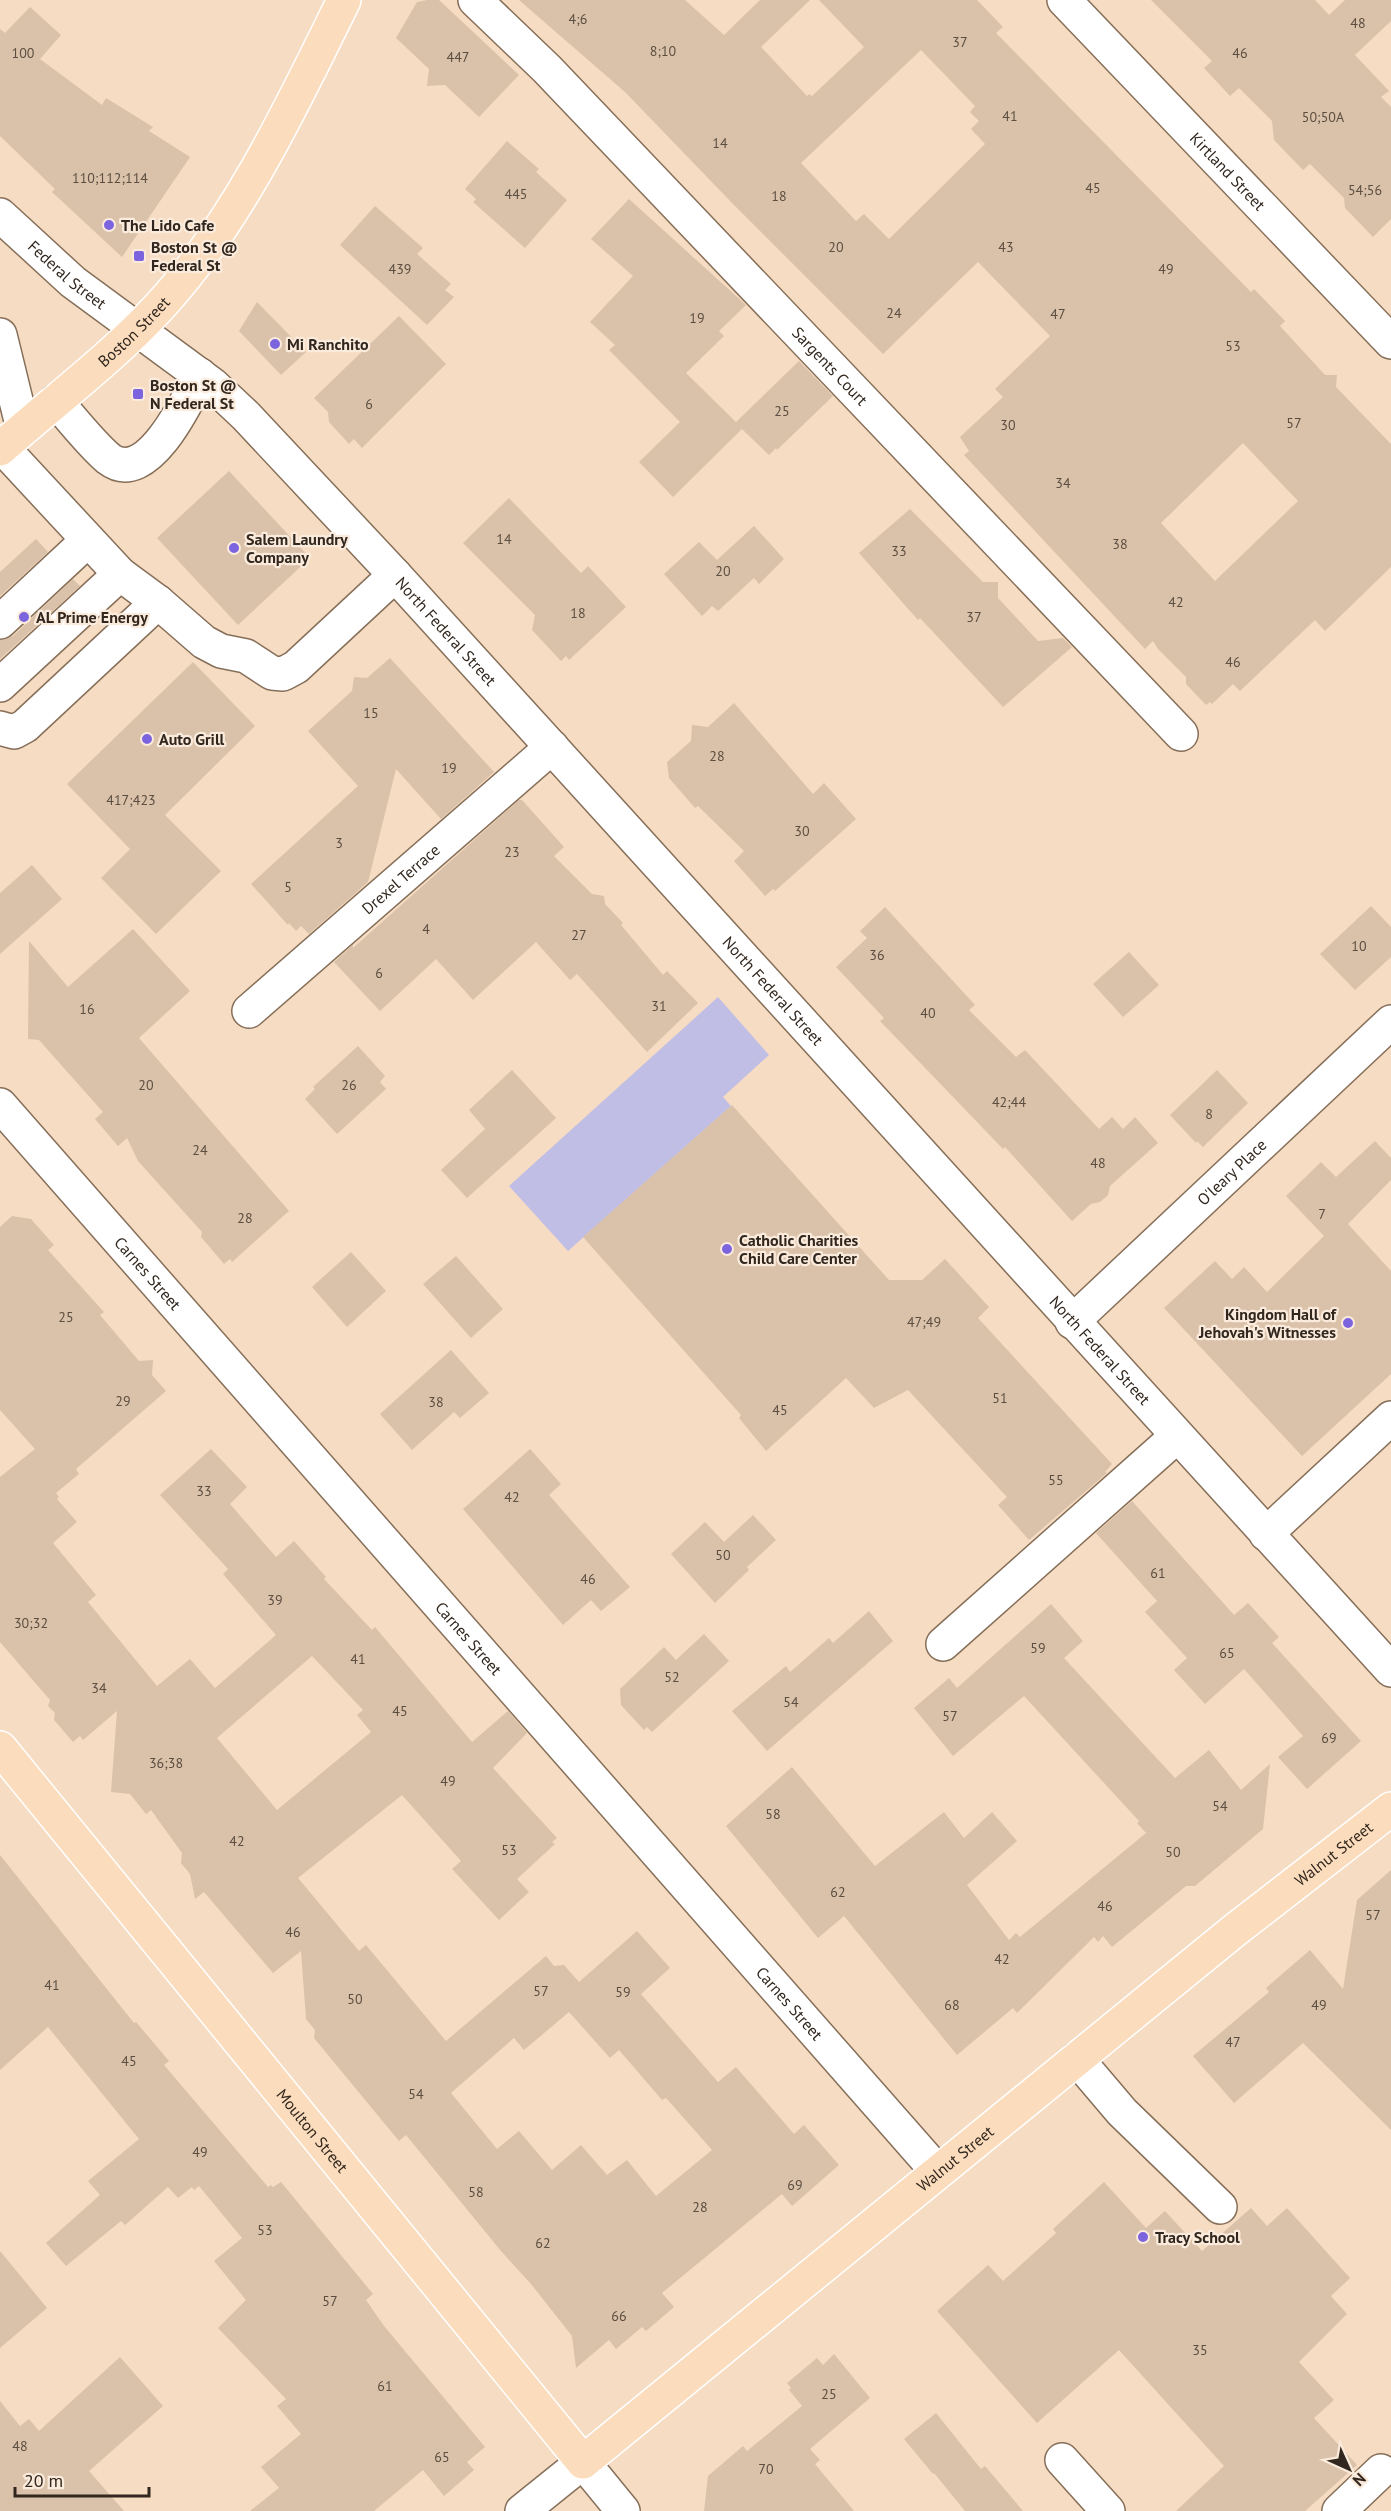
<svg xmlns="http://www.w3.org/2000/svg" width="1391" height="2511" viewBox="0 0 1391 2511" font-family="'PT Sans',sans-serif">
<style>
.green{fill:#c1bee5}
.building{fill:#dac1a9;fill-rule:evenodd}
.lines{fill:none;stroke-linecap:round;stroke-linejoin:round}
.minor-casing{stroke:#866f59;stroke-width:36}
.major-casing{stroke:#fff;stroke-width:36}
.minor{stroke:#fff;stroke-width:33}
.major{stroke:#fbdcbd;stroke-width:33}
.poi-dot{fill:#7d64df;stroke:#fbebdc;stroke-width:2}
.labels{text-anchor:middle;stroke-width:4.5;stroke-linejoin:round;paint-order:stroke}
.number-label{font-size:14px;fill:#5b4e41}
.street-label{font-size:16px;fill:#31271e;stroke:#fbebdc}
.poi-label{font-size:16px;font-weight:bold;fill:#31271e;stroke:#fbebdc;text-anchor:start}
</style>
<rect width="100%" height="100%" fill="#f6dcc3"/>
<!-- green -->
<polygon class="green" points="718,997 769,1055 723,1097 731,1106 568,1251 509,1186"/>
<!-- building -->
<g class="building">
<polygon points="427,0 439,0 519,75 479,117 445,85 427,86 429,69 396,38 417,2"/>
<path d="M519,0H685L724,35L760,0H810L761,47L807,96L809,94L812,96L864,47L819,0H977L1003,27L996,33L1251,292L1254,289L1285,321L1280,326L1325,375H1337L1336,387L1391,444V567L1325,631L1315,620L1240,691L1233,684L1212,704L1210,702L1206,705L1186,684V677L1158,649L1153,641L1145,649L964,455L969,451L960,437L1003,397L995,389L1050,336L978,262L883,354L734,205L625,92ZM921,50L975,106L970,112L979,121L971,129L985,144L889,239L864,214L856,221L801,163ZM1243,443L1298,501L1215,581L1161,523Z"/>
<polygon points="1151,0 1315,0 1329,15 1345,0 1391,0 1391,21 1355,55 1389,91 1381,97 1391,107 1391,219 1373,237 1345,208 1344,198 1310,164 1303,170 1274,140 1272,121 1239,88 1230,96 1204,68 1212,61"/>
<polygon points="30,7 61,35 40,59 102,105 106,98 153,127 149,131 190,157 122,257 52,192 55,189 0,136 0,29 5,33"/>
<polygon points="507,141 539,169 536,172 567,200 525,248 473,202 476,199 465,189"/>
<polygon points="629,199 746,305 719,331 724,336 686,373 736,422 799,361 833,396 777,450 776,448 769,455 742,429 673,497 639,462 680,422 609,350 615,345 590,322 633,276 591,239"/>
<polygon points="375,206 423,248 417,254 451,284 445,290 454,297 427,325 340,245"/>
<polygon points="257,302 306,352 281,375 239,331"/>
<polygon points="399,316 446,364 362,448 354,439 349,444 329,422 328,412 314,398"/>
<polygon points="229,471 310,558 238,625 157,538"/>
<polygon points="509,498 581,573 588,566 626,607 569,660 566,656 561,661 532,630 535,615 463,543"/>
<polygon points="910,509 983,582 998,582 998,598 1038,641 1063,638 1072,647 1003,707 920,618 918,620 859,553"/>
<polygon points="754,526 784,559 759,584 754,578 718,611 712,606 702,616 664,574 699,542 717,560"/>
<polygon points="36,539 48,552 0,596 0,572"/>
<polygon points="73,579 80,586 0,659 0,640 13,636"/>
<polygon points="390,658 494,772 441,819 396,769 368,882 309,934 301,926 296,931 289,923 288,925 251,884 358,786 308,731 352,691 354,677 367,678"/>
<polygon points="193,662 255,726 165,815 221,871 156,934 101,878 130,849 67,784"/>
<polygon points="734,703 813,794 824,783 856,819 775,891 773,889 765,896 734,861 744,851 698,806 695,808 669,778 667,762 691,741 692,725 708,727"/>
<polygon points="519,800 522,800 564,847 554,856 592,894 604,896 605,904 623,923 621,925 663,975 667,971 698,1003 647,1052 577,974 570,980 536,942 473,1000 436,959 380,1011 334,962 353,945 353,948"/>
<polygon points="32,865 62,899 0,954 0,893"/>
<polygon points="1371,906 1391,927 1391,957 1355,990 1320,954"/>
<polygon points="885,907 975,1005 969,1010 1016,1057 1025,1050 1099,1129 1112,1117 1123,1129 1135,1117 1158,1143 1110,1186 1108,1195 1100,1202 1091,1204 1072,1221 1005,1147 1003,1149 880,1021 884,1018 836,967 867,938 860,931"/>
<polygon points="133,929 190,991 139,1038 289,1211 232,1262 230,1259 224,1264 201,1237 202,1232 138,1161 127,1138 118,1146 95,1119 103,1112 39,1040 28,1039 29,941 68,987"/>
<polygon points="1129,952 1159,985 1123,1017 1093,984"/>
<polygon points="358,1046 385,1076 380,1082 386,1089 337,1134 305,1099 315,1089 313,1087"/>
<polygon points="512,1070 556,1118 467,1198 441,1170 485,1129 469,1110"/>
<polygon points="1217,1070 1248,1103 1203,1147 1197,1141 1196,1143 1170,1115"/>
<polygon points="732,1105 889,1280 922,1280 945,1259 989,1307 978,1318 1112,1464 1105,1472 1107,1473 1029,1540 998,1505 1007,1497 908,1390 874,1408 846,1378 766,1451 739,1418 741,1415 583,1237"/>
<polygon points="1375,1141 1391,1158 1391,1180 1348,1224 1391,1271 1391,1374 1302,1456 1164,1308 1215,1261 1232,1279 1244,1267 1267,1292 1324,1236 1286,1196 1321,1162 1336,1177"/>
<path d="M12,1216L31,1219L54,1245L48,1250L104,1312L100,1315L139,1361L153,1360L152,1375L166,1391L76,1469L79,1474L56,1493L59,1497L57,1499L77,1522L53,1543L96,1595L88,1602L157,1686L190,1659L215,1688L276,1635L223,1574L228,1569L160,1495L211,1449L247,1487L230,1504L276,1557L294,1541L326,1577L324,1579L372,1630L375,1627L472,1742L508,1711L527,1733L493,1768L557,1838L552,1842L555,1844L517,1879L529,1892L499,1920L452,1869L461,1861L402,1795L298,1878L359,1951L366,1945L446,2041L546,1956L554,1966L564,1965L579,1982L637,1931L670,1968L641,1994L718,2082L736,2067L794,2134L804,2125L839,2165L792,2206L782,2194L662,2293L674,2307L646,2331L642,2327L616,2349L609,2340L576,2368L572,2336L531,2284L501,2251L406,2135L399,2141L314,2038L315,2030L306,2019L301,1951L273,1973L204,1892L195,1899L190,1874L181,1863L182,1853L151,1810L146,1814L130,1794L111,1792L117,1711L83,1740L80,1736L73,1742L54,1720L55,1713L48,1706L50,1700L0,1642V1477L35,1449L0,1410V1227ZM312,1656L363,1710L357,1715L371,1732L277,1810L217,1738ZM569,2012L610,2058L619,2050L662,2100L666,2098L712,2150L656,2196L627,2160L607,2175L581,2145L552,2170L519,2131L497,2149L451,2093L514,2038L524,2050Z"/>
<polygon points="351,1252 386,1291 347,1327 312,1287"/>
<polygon points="456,1256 503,1309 471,1338 423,1284"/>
<polygon points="451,1350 489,1393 460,1418 454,1412 412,1450 380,1414"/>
<polygon points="530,1449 561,1484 549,1495 630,1587 601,1611 591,1600 563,1625 463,1509"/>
<polygon points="1132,1501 1234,1615 1248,1603 1279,1637 1272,1643 1361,1741 1307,1789 1278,1757 1303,1736 1244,1669 1205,1704 1174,1670 1187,1658 1145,1612 1157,1601 1096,1533"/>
<polygon points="753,1515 776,1540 747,1567 749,1570 715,1603 671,1554 705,1522 724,1542"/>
<polygon points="1051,1604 1083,1641 1064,1658 1175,1778 1209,1750 1241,1790 1270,1764 1263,1829 1195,1886 1186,1886 1112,1947 1103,1936 1098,1942 1094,1937 1017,2013 1013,2008 957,2055 844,1916 818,1938 726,1826 792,1767 875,1866 944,1812 964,1838 992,1812 1017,1841 967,1885 1009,1940 1016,1933 1020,1937 1146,1833 1137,1823 1139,1821 1024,1696 953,1756 914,1708 949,1678 957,1688"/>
<polygon points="869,1611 893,1641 767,1751 732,1711 786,1666 790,1672 829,1638 833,1643"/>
<polygon points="704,1634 729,1661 652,1732 647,1727 644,1730 621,1705 620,1689 664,1647 676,1660"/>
<polygon points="0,1855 134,2023 136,2022 169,2061 164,2065 268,2187 271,2185 273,2187 281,2182 345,2260 373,2294 366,2300 384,2326 485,2447 467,2462 474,2470 444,2496 423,2470 374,2511 250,2511 279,2488 261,2467 301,2434 277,2406 286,2399 218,2328 246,2300 214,2261 242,2238 199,2186 194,2190 192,2187 178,2198 168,2187 125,2225 121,2221 66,2266 46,2243 100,2195 88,2181 139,2139 48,2027 0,2070"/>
<polygon points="1391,1870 1391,2130 1303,2043 1234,2103 1193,2056 1269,1992 1266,1988 1310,1950 1343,1989 1357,1900"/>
<polygon points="1104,2182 1146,2228 1165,2211 1202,2251 1251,2208 1267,2226 1287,2208 1350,2278 1331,2296 1347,2314 1299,2362 1334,2400 1314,2418 1357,2465 1305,2511 1176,2511 1224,2466 1119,2350 1037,2423 937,2311 988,2265 1003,2281 1056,2233 1053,2229"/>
<polygon points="0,2251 47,2308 0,2348"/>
<polygon points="834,2354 870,2398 810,2449 820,2460 815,2464 854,2511 704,2511 708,2476 743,2446 747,2451 802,2406 789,2390 791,2388 787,2383 817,2358 823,2365"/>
<polygon points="120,2357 163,2406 89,2471 124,2511 0,2511 0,2401 20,2426 29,2419 39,2431"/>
<polygon points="936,2413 981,2469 985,2466 1023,2511 965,2511 934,2473 933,2474 904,2439"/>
</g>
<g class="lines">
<defs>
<g id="minor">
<path id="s1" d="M475,0L547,69L1181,734"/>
<path id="s2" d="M1064,0L1391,342"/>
<path id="s3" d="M0,215L73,282L213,385L246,416L395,575L1391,1670"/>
<polyline points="0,335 23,429"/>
<path d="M56,401C71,418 92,445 109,459C147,488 188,400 200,375"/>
<polyline points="2,447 120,574 158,602 204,642 221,651 246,656 272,673 283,674 296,667 395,575"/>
<polyline points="0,622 88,540"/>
<polyline points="0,685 120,574"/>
<polyline points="0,728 14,732 25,726 158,602"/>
<path id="s4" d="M249,1011L552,747"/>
<path id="s5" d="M0,1105L937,2171"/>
<path id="s6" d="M1072,1322L1391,1022"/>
<polyline points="1266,1534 1391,1418"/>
<polyline points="943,1644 1177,1436"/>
<polyline points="1077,2059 1122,2112 1220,2207"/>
<polyline points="1062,2460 1108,2511"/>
<polyline points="522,2511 583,2462 623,2511"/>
<polyline points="1339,2511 1381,2471"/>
</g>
<g id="major">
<path id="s7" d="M0,449C53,402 111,359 159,307C237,223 294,102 344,0"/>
<path id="s8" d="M0,1748L583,2462L1235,1930L1391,1809"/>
</g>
</defs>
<!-- minor casing -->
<use href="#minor" class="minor-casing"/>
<!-- major casing -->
<use href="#major" class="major-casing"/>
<!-- minor -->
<use href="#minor" class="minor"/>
<!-- major -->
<use href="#major" class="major"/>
</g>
<!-- markers -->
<g class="poi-dot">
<circle cx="109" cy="225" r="6"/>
<rect x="133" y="250" width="12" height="12" rx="3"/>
<circle cx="275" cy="344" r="6"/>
<rect x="132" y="388" width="12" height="12" rx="3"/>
<circle cx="234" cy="548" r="6"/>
<circle cx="24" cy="617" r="6"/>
<circle cx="147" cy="739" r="6"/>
<circle cx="727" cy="1249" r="6"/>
<circle cx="1348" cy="1323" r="6"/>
<circle cx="1143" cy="2237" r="6"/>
</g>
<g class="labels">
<!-- number labels -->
<g class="number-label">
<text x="578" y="24">4;6</text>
<text x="1358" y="28">48</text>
<text x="960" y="47">37</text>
<text x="663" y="56">8;10</text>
<text x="23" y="58">100</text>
<text x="1240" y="58">46</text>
<text x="458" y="62">447</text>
<text x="1010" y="121">41</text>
<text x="1323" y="122">50;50A</text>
<text x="720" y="148">14</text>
<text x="110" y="183">110;112;114</text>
<text x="1093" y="193">45</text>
<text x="1365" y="195">54;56</text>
<text x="516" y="199">445</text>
<text x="779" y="201">18</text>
<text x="836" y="252">20</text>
<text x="1006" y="252">43</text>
<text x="400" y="274">439</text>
<text x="1166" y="274">49</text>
<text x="894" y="318">24</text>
<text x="1058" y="319">47</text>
<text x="697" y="323">19</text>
<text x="1233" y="351">53</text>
<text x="369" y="409">6</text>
<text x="782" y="416">25</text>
<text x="1294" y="428">57</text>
<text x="1008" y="430">30</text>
<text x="1063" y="488">34</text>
<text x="504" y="544">14</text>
<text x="1120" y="549">38</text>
<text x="899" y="556">33</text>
<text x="723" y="576">20</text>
<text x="1176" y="607">42</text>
<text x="578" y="618">18</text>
<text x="974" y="622">37</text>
<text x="1233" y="667">46</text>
<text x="371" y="718">15</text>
<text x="717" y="761">28</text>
<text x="449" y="773">19</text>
<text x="131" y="805">417;423</text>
<text x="802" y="836">30</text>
<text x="339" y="848">3</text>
<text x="512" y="857">23</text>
<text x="288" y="892">5</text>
<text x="426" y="934">4</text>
<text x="579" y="940">27</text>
<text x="1359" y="951">10</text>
<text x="877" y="960">36</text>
<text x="379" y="978">6</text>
<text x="659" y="1011">31</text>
<text x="87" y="1014">16</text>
<text x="928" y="1018">40</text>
<text x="146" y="1090">20</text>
<text x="349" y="1090">26</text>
<text x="1009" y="1107">42;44</text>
<text x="1209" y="1119">8</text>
<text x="200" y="1155">24</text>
<text x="1098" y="1168">48</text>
<text x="1322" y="1219">7</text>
<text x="245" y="1223">28</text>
<text x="66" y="1322">25</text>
<text x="924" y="1327">47;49</text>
<text x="1000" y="1403">51</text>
<text x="123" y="1406">29</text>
<text x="436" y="1407">38</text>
<text x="780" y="1415">45</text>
<text x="1056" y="1485">55</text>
<text x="204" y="1496">33</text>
<text x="512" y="1502">42</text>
<text x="723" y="1560">50</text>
<text x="1158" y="1578">61</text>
<text x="588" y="1584">46</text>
<text x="275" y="1605">39</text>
<text x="31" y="1628">30;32</text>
<text x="1038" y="1653">59</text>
<text x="1227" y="1658">65</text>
<text x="358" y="1664">41</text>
<text x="672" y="1682">52</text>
<text x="99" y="1693">34</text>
<text x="791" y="1707">54</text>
<text x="400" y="1716">45</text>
<text x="950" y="1721">57</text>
<text x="1329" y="1743">69</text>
<text x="166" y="1768">36;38</text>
<text x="448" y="1786">49</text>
<text x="1220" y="1811">54</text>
<text x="773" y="1819">58</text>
<text x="237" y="1846">42</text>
<text x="509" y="1855">53</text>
<text x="1173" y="1857">50</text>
<text x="838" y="1897">62</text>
<text x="1105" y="1911">46</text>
<text x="1373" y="1920">57</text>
<text x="293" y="1937">46</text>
<text x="1002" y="1964">42</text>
<text x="52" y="1990">41</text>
<text x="541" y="1996">57</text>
<text x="623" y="1997">59</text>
<text x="355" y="2004">50</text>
<text x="952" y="2010">68</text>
<text x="1319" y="2010">49</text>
<text x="1233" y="2047">47</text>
<text x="129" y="2066">45</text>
<text x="416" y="2099">54</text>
<text x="200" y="2157">49</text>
<text x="795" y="2190">69</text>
<text x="476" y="2197">58</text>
<text x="700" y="2212">28</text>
<text x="265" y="2235">53</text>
<text x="543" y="2248">62</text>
<text x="330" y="2306">57</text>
<text x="619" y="2321">66</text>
<text x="1200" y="2355">35</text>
<text x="385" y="2391">61</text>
<text x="829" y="2399">25</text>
<text x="20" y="2451">48</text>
<text x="442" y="2462">65</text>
<text x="766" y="2474">70</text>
</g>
<!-- street labels -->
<g class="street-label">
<text dy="6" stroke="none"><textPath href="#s2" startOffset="237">Kirtland Street</textPath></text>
<text dy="6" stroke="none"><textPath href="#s3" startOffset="90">Federal Street</textPath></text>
<text dy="6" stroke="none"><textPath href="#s7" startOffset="178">Boston Street</textPath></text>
<text dy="6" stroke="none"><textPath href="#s1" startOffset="510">Sargents Court</textPath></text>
<text dy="6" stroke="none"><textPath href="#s3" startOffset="612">North Federal Street</textPath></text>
<text dy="6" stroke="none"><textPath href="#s4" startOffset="201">Drexel Terrace</textPath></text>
<text dy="6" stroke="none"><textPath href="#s3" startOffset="1098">North Federal Street</textPath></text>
<text dy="6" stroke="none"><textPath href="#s6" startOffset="219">O'leary Place</textPath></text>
<text dy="6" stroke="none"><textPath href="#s5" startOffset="224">Carnes Street</textPath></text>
<text dy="6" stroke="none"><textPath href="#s3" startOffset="1584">North Federal Street</textPath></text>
<text dy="6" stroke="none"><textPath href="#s5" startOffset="710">Carnes Street</textPath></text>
<text dy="6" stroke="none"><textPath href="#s8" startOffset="1888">Walnut Street</textPath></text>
<text dy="6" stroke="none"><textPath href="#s5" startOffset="1196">Carnes Street</textPath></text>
<text dy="6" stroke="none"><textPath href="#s8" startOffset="494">Moulton Street</textPath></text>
<text dy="6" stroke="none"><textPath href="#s8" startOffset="1402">Walnut Street</textPath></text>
</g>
<!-- poi labels -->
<g class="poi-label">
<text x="121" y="231">The Lido Cafe</text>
<text x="151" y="253">Boston St @<tspan x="151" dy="18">Federal St</tspan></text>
<text x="287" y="350">Mi Ranchito</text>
<text x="150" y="391">Boston St @<tspan x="150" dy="18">N Federal St</tspan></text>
<text x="246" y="545">Salem Laundry<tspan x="246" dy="18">Company</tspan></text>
<text x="36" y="623">AL Prime Energy</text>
<text x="159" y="745">Auto Grill</text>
<text x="739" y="1246">Catholic Charities<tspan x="739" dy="18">Child Care Center</tspan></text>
<text x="1336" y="1320" text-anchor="end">Kingdom Hall of<tspan x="1336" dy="18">Jehovah's Witnesses</tspan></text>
<text x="1155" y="2243">Tracy School</text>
</g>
</g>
<!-- north arrow -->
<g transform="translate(1349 2469) rotate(135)" stroke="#fbebdc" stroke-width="4.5" paint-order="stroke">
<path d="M0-4.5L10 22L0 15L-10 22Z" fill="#31271e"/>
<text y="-9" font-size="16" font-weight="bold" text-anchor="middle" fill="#31271e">N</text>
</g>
<!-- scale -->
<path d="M15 2487v9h134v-9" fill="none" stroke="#31271e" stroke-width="3"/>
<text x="24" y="2487" font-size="18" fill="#31271e" stroke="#fbebdc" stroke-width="4.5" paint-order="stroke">20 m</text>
</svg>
